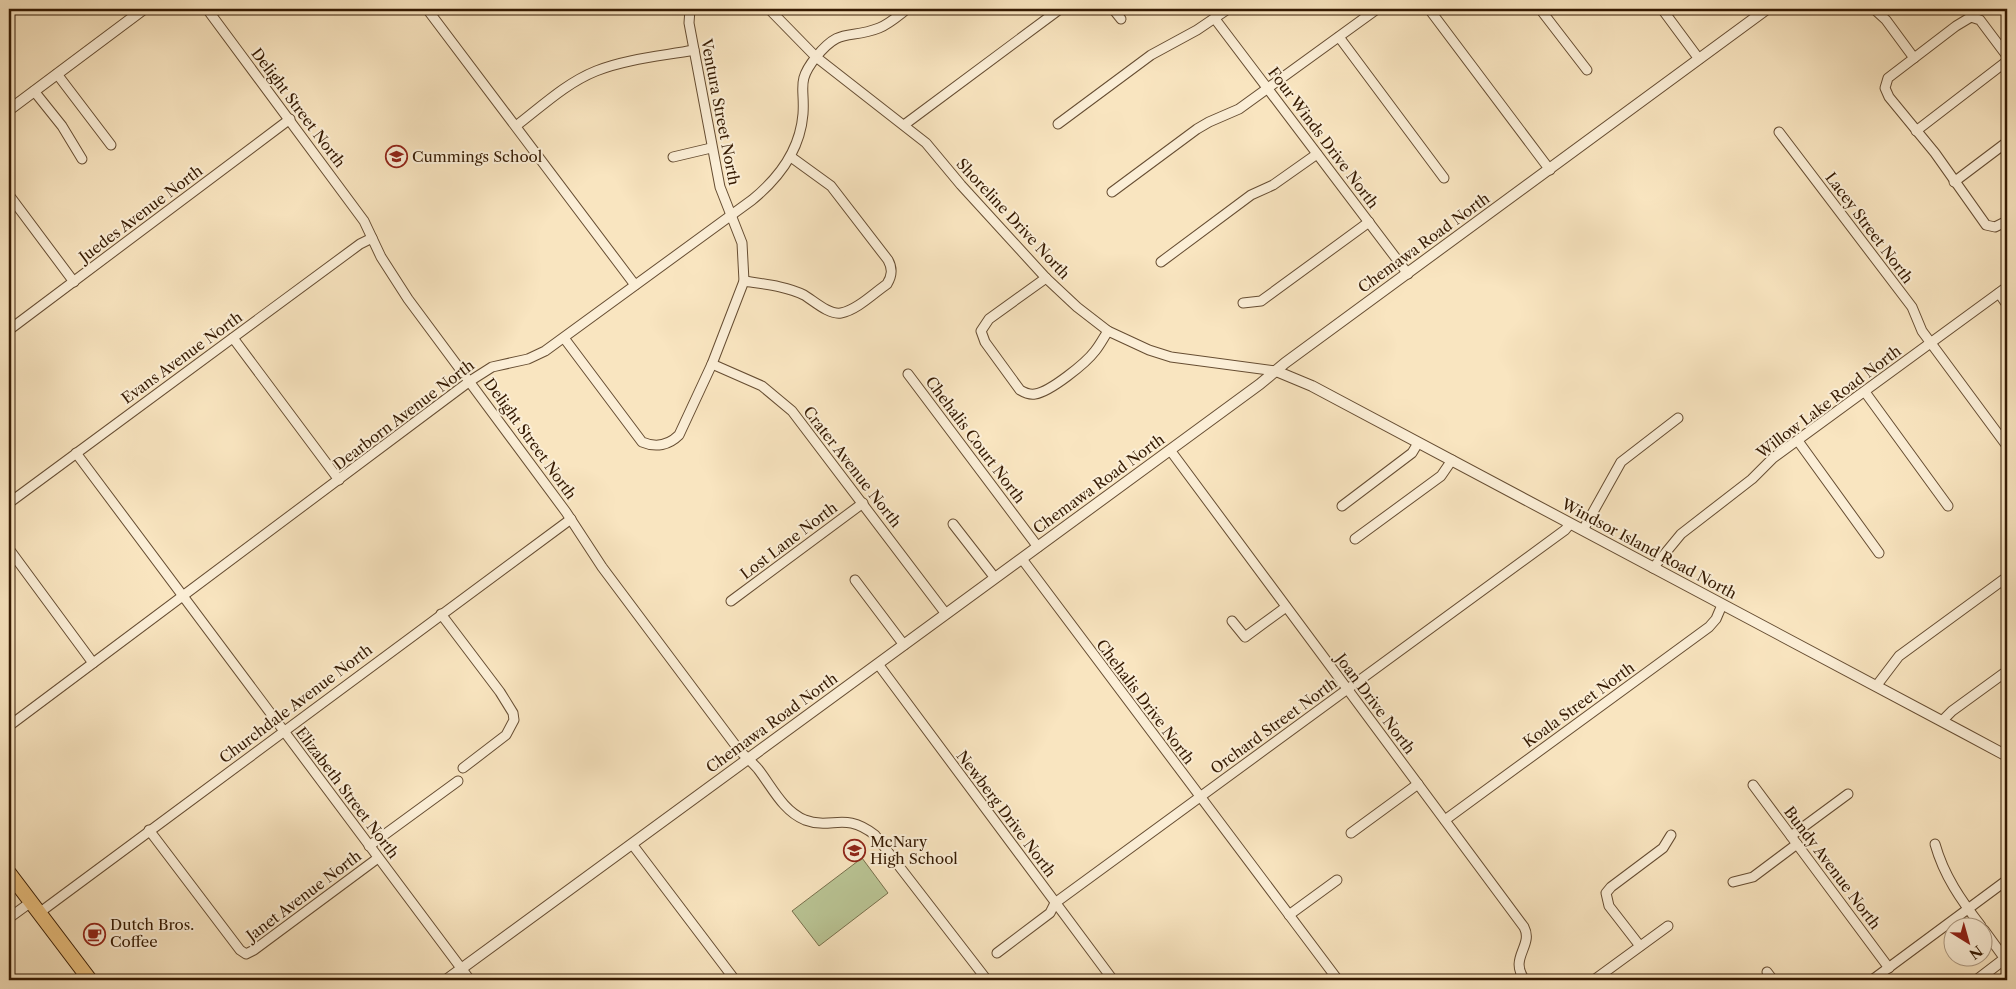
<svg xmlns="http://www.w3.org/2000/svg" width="2016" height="989" viewBox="0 0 2016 989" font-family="'Libre Caslon Text',serif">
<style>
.pitch{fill:#bac595;stroke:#78704c}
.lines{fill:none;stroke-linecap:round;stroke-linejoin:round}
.minor-casing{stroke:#664d32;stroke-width:11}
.tertiary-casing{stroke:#664d32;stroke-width:12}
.primary-casing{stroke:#351a02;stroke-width:16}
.minor{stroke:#fbeed6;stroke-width:9}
.tertiary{stroke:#fbeed6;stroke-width:10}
.primary{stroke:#ecc280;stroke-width:14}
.labels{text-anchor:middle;stroke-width:4;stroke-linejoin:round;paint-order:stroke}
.street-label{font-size:15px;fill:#351a02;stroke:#fbeed6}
.poi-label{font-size:15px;fill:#351a02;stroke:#fbeed6;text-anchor:start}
</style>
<rect width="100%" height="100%" fill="#f9e5c0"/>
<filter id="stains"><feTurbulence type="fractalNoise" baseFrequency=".004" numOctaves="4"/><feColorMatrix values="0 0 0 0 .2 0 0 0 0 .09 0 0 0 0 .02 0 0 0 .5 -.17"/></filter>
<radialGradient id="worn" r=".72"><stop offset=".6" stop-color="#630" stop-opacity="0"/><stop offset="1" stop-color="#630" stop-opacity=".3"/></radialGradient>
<!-- pitch -->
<polygon class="pitch" points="862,858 888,893 819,946 792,911"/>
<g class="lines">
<defs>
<g id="minor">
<path d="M207,9L364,221L381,257L408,299L566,512L602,567L739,750C745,756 752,762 758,769C772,787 783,811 805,820C833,830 844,811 875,835L987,980"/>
<polyline points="427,9 635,285"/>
<polyline points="769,9 816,57 926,143 961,185 1046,278 1077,307 1108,331 1149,350 1171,357 1276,371"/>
<polyline points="1113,9 1121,19"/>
<polyline points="1429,9 1550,170"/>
<polyline points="1540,9 1587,70"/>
<polyline points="1662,9 1699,59"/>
<polyline points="1874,9 1886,20 1914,58"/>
<polyline points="1215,19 1408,274"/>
<polyline points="1339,37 1444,178"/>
<polyline points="2007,56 1980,20 1971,17 1956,26 1888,78 1885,88 1889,97 1935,153 1986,225 1995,227 2007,221"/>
<polyline points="57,74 111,145"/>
<polyline points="34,91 62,126 82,159"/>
<polyline points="1058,124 1151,55 1197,30 1228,9"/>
<polyline points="904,125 1060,9"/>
<path d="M516,126C541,107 566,83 596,71C626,59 662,56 694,50"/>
<polyline points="1916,131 2007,61"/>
<polyline points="1779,132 1912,307 1922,331 2007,446"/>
<polyline points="673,157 711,148"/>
<polyline points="1954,182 2007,142"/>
<polyline points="1112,192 1197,129 1209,122 1239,109 1377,9"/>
<polyline points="9,195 74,282"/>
<polyline points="1161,262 1251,195 1273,185 1317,154"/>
<path d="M1046,278L989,319L981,331L985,342L1020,390C1025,393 1029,395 1035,394C1050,392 1086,363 1095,351C1100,345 1104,337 1108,331"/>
<path d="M744,281C763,284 786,286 804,295C814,301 829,315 841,313C857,310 874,293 887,284C892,276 893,269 888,260L831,186L791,157"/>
<polyline points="1999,293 2007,305"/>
<polyline points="1243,303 1261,301 1369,222"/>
<polyline points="9,330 290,119"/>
<polyline points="233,338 339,480"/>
<path d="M564,338L642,442C656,448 669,445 679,435L712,364L744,281L742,243L720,187L689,23L690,9"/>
<polyline points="712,364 762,386 792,411 946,614"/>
<polyline points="908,374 1038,547"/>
<polyline points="1865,392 1948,506"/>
<polyline points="1798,441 1879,553"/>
<path d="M1170,450L1524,927C1534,946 1508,958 1525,980"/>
<polyline points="76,453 470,980"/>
<polyline points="9,503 360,244 372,238"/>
<polyline points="1342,506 1412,453 1418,443"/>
<polyline points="953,524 995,578"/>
<polyline points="1583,530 1621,462 1678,418"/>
<polyline points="1355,539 1441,476 1452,460"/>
<polyline points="9,549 93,663"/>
<polyline points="1022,559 1338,980"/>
<polyline points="1653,568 1681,534 1752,479 1773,458 2007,287"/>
<polyline points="855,580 904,645"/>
<polyline points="731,601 863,503"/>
<polyline points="441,614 500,692 513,713 514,720 506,735 463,768"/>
<polyline points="1232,621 1245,637 1286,607"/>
<polyline points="878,664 1113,980"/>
<polyline points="1877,685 1899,656 2007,577"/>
<polyline points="1942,721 1952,711 2007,671"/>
<path d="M9,726L470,381L492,367L528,359L545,351L752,200C779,178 800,151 803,114C805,87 796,82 816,57C841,26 849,40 879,28C889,24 898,16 907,9"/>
<polyline points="1753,785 1889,968"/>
<polyline points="1445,820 1709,627 1716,619 1722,605"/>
<polyline points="149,830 240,950 246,954 254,950 378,858"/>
<polyline points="1351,833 1418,784"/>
<polyline points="1791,836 1848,794"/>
<polyline points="632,844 735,980"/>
<path d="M1935,844C1944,876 1961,900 1981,926"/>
<polyline points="369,846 458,781"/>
<polyline points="1733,882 1753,877 1797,844"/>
<polyline points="39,913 571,519"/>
<polyline points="1289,915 1337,880"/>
<polyline points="9,918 31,902"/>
<polyline points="1984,930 2005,959"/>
<polyline points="1640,946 1609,906 1606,893 1611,887 1663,848 1671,835"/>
<polyline points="997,953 1050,913 1055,903 1565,530 1570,524"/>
<polyline points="1767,972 1773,980"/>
<polyline points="1594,980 1668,926"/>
<polyline points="1872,980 2007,880"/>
</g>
<g id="tertiary">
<polyline points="9,110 144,9"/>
<path d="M1276,371L1312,386C1544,510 1776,632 2007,756"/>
<polyline points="446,980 1170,450 1260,384 1285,363 1767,9"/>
<polyline points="1977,980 2007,957"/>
</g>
<polyline id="primary" points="9,873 90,980"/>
</defs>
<!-- minor casing -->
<use href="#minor" class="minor-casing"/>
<!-- tertiary casing -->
<use href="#tertiary" class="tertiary-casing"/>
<!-- primary casing -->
<use href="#primary" class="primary-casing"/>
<!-- minor -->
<use href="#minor" class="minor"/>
<!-- tertiary -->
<use href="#tertiary" class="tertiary"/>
<!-- primary -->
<use href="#primary" class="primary"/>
</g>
<!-- icons -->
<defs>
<symbol id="school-ring" viewBox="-11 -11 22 22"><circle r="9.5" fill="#fbeed6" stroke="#8f2418" stroke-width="1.5"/><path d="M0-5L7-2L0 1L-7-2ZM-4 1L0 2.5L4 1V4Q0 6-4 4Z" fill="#8f2418"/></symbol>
<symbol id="cafe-ring" viewBox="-11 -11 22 22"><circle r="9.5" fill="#fbeed6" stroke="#8f2418" stroke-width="1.5"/><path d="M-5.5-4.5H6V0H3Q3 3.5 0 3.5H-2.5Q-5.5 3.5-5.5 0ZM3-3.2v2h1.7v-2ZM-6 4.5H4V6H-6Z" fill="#8f2418"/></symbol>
</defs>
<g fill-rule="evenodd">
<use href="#school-ring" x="384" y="144" width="25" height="25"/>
<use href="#school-ring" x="842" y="838" width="25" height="25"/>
<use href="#cafe-ring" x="82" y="922" width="25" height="25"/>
</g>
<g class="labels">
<!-- street labels -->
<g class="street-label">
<text transform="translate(298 108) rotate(53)" y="5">Delight Street North</text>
<text transform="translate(720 112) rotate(79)" y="5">Ventura Street North</text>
<text transform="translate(1323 138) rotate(53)" y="5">Four Winds Drive North</text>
<text transform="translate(141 214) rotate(-37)" y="5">Juedes Avenue North</text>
<text transform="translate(1013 219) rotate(47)" y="5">Shoreline Drive North</text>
<text transform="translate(1869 228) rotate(53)" y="5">Lacey Street North</text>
<text transform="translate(1424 243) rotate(-36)" y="5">Chemawa Road North</text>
<text transform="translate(182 358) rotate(-36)" y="5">Evans Avenue North</text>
<text transform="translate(1829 402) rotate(-37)" y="5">Willow Lake Road North</text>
<text transform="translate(404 415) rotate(-37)" y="5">Dearborn Avenue North</text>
<text transform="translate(530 439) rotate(54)" y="5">Delight Street North</text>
<text transform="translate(975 440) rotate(53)" y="5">Chehalis Court North</text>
<text transform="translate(852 467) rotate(52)" y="5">Crater Avenue North</text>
<text transform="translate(1099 484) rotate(-36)" y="5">Chemawa Road North</text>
<text transform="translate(789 541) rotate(-37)" y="5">Lost Lane North</text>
<text transform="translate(1649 549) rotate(28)" y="5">Windsor Island Road North</text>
<text transform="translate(1145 702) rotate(53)" y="5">Chehalis Drive North</text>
<text transform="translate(296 704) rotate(-37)" y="5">Churchdale Avenue North</text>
<text transform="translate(1375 704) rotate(53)" y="5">Joan Drive North</text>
<text transform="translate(1579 705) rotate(-36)" y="5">Koala Street North</text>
<text transform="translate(772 723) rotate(-36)" y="5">Chemawa Road North</text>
<text transform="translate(1274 726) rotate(-36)" y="5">Orchard Street North</text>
<text transform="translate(347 793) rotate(53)" y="5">Elizabeth Street North</text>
<text transform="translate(1006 814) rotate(53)" y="5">Newberg Drive North</text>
<text transform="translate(1832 868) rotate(53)" y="5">Bundy Avenue North</text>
<text transform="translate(304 896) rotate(-37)" y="5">Janet Avenue North</text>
</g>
<!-- poi labels -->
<g class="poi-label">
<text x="412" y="162">Cummings School</text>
<text x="870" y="847">McNary<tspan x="870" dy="17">High School</tspan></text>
<text x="110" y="930">Dutch Bros.<tspan x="110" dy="17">Coffee</tspan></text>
</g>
</g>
<!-- margin -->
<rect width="2016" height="989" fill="none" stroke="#f9e5c0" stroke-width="30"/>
<rect x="10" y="10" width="1996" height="969" fill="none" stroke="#351a02" stroke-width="2.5"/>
<rect x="15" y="15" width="1986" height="959" fill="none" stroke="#351a02"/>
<!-- north arrow -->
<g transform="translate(1968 942) rotate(143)"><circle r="24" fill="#fbeed6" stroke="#ac9981"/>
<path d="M0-4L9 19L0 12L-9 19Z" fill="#8f2418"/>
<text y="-8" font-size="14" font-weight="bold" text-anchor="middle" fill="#351a02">N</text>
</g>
<rect width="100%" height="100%" filter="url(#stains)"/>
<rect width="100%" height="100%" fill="url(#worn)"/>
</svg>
